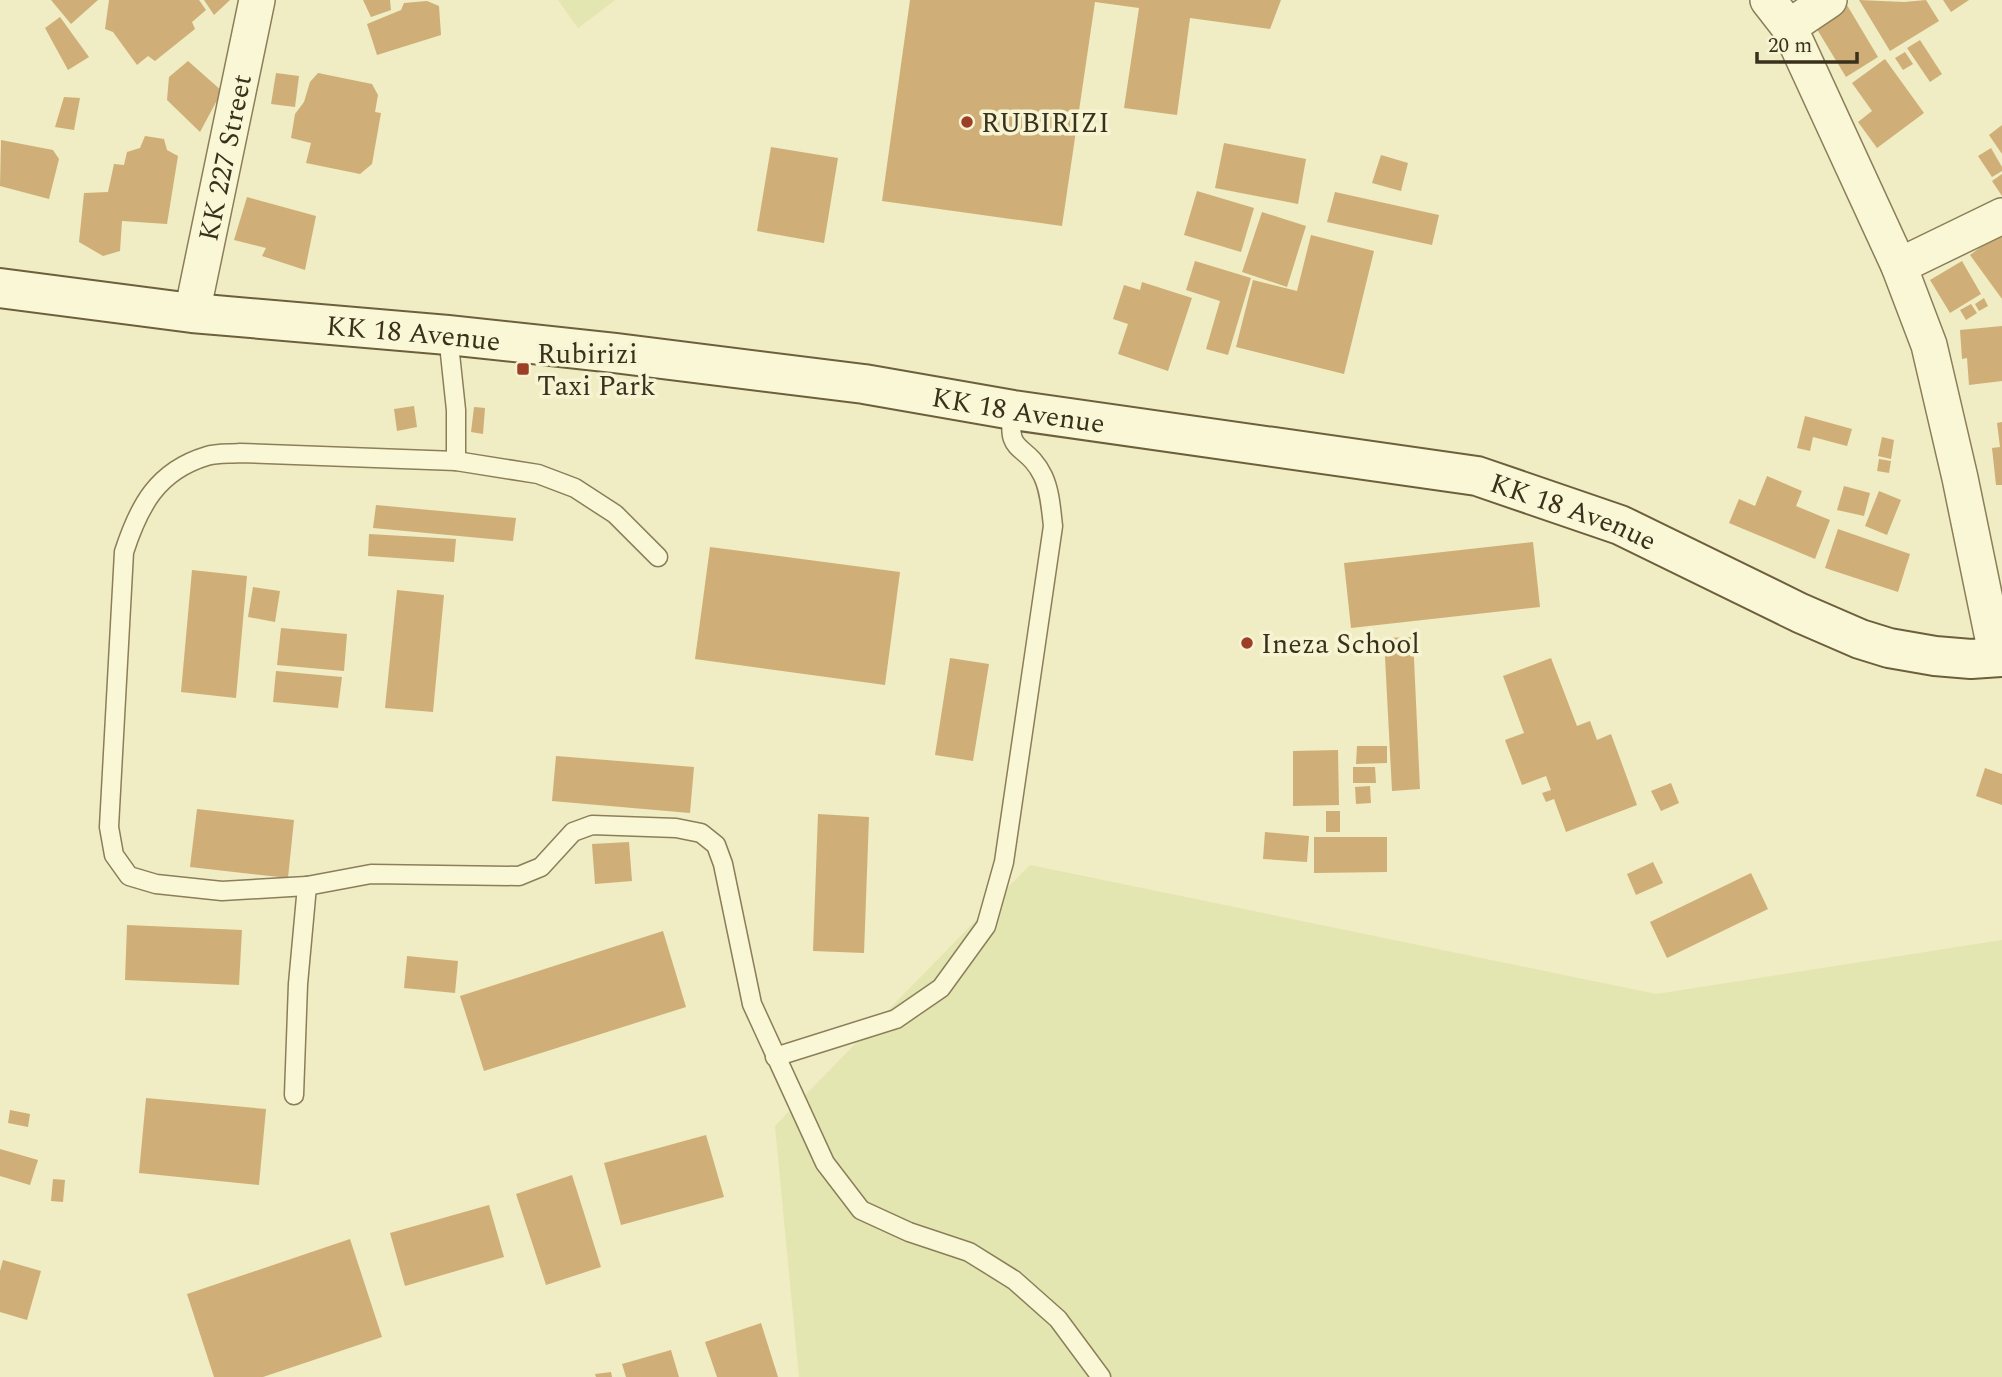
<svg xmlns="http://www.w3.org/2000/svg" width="2002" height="1377" viewBox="0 0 2002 1377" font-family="Spectral,serif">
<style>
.farmland{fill:#e3e6b0}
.building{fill:#cfaf77}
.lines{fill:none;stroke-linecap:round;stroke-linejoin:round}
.lane-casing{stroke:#8b7e59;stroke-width:21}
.street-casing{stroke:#8b7e59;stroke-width:38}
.secondary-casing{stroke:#6d5f3c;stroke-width:42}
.lane{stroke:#faf7d6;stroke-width:18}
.street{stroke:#faf7d6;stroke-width:35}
.secondary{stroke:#faf7d6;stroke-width:38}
.poi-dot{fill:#9c3f26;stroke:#f7f4d3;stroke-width:2.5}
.labels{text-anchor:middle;stroke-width:7;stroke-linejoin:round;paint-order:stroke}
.poi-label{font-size:28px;fill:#3a311d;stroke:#f7f4d3;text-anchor:start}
.street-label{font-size:28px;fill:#3a311d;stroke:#f7f4d3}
</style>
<rect width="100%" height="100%" fill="#f0ecc3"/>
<!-- farmland -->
<g class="farmland">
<polygon points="558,0 615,0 578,28"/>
<polygon points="1030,865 1656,994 2002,940 2002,1377 799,1377 775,1126"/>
</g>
<!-- building -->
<g class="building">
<polygon points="51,0 98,0 71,24"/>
<polygon points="109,0 199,0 206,10 192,22 195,29 155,61 148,56 137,65 113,32 105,29"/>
<polygon points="204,0 230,0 214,15"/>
<polygon points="363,0 390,0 391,10 371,17"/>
<polygon points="910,0 1281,0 1270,29 1190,18 1177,115 1124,108 1139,8 1095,2 1062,226 882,201"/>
<polygon points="1844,0 1878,57 1846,77 1812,21"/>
<polygon points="1859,0 1904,2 1926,0 1939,21 1890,51"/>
<polygon points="1943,0 1969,0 1951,12"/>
<polygon points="427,1 439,6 441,35 377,55 367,24 401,10 404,3"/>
<polygon points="60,17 89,57 68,70 45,28"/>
<polygon points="1920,40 1942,74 1930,82 1907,48"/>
<polygon points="1905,52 1913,64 1903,70 1895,58"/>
<polygon points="1885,59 1924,113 1877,148 1858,122 1872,111 1852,83"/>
<polygon points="188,61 222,91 200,132 167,100 169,77"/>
<polygon points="276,73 299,76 295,107 271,104"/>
<polygon points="318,73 372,84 378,95 375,112 381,113 372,164 360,174 306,163 311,143 291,138 295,114 304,102 310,82"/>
<polygon points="64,97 80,98 74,130 55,127"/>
<polygon points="2002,125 2002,154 1989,135"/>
<polygon points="145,136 164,139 167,150 178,156 167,224 122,221 120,251 103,256 79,242 84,193 108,192 114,164 124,165 127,152 140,148"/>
<polygon points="1,140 53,150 59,159 49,199 0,186"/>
<polygon points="1224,143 1306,159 1298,204 1215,188"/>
<polygon points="771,147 838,158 824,243 757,231"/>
<polygon points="1991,148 2002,167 2002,171 1992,177 1978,156"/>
<polygon points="1381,155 1408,163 1401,191 1372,183"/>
<polygon points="2002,174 2002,196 1992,181"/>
<polygon points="1197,191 1254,208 1241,252 1184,235"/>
<polygon points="1335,192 1439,215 1432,245 1327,222"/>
<polygon points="247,197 316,216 305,270 262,256 266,248 234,240"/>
<polygon points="1262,212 1306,226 1287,287 1242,272"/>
<polygon points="2002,231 2002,299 1970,255"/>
<polygon points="1311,235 1374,251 1344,374 1236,347 1253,280 1297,291"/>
<polygon points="1195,261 1251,278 1228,355 1206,349 1220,301 1186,290"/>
<polygon points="1962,261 1981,294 1950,313 1930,280"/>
<polygon points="1142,282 1192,298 1168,371 1118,354 1128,324 1113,319 1124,285 1140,290"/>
<polygon points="1984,298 1988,306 1979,311 1975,304"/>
<polygon points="1971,304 1977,313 1966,320 1960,310"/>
<polygon points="2002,326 2002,381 1969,385 1967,358 1962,359 1960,330"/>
<polygon points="414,406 417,427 397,431 394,409"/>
<polygon points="474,407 485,408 483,434 471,432"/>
<polygon points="1805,416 1852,429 1847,446 1813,437 1810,451 1797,448"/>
<polygon points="2002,422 2002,485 1996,485 1992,448 2000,447 1997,423"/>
<polygon points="1882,437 1894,440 1891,459 1878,456"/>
<polygon points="1879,459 1891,461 1889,473 1877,471"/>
<polygon points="1767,476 1802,491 1796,506 1830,520 1815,559 1729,523 1739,499 1755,506"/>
<polygon points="1844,486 1870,493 1864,516 1837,510"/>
<polygon points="1879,491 1901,500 1887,535 1865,526"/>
<polygon points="376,505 516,518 513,541 373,528"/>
<polygon points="1838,529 1910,554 1898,592 1825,568"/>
<polygon points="369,534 456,539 454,562 368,556"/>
<polygon points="1533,542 1540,607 1351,628 1344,563"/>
<polygon points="710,547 900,572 885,685 695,659"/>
<polygon points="192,570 247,576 236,698 181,692"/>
<polygon points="253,587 280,591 275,622 248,617"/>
<polygon points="397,590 444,595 433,712 385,708"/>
<polygon points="281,628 347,634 344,671 277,665"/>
<polygon points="1413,637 1420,789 1392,791 1384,638"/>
<polygon points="950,658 989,664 973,761 935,755"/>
<polygon points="1551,658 1577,726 1590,721 1597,740 1611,734 1637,805 1566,832 1554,799 1546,802 1542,793 1551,790 1546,776 1522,785 1505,740 1524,733 1503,676"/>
<polygon points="276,671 342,677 338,708 273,702"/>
<polygon points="1357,746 1387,746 1387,763 1356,764"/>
<polygon points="1338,750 1339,805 1293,806 1293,751"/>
<polygon points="556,756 694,767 690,813 552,801"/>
<polygon points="1353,767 1375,767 1376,783 1353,783"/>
<polygon points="1985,768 2002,774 2002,805 1976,796"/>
<polygon points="1671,783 1679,803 1661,811 1651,791"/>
<polygon points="1370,786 1371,803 1356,804 1355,787"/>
<polygon points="197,809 294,820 288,878 190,867"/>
<rect x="1326" y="811" width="14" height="21"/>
<polygon points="818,814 869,817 864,953 813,951"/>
<polygon points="1265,832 1309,836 1307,862 1263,859"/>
<polygon points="1314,837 1387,837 1387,872 1314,873"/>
<polygon points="629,842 632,881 595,884 592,844"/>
<polygon points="1653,862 1663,883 1636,895 1627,874"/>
<polygon points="1751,873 1768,909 1667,958 1650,922"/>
<polygon points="127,925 242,930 239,985 125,980"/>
<polygon points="663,931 686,1007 484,1071 460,996"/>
<polygon points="407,956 458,961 455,993 404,988"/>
<polygon points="146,1098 266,1109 259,1185 139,1173"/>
<polygon points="10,1110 30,1114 28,1127 8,1123"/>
<polygon points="706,1135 724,1197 621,1225 604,1163"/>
<polygon points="0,1149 38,1160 30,1185 0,1176"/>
<polygon points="572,1175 601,1267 546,1285 516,1194"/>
<polygon points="53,1179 65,1180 63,1202 51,1201"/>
<polygon points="489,1205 504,1257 405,1286 390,1233"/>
<polygon points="350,1239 382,1337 263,1377 214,1377 187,1294"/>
<polygon points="3,1260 41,1271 27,1320 0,1312 0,1271"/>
<polygon points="761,1323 778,1377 717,1377 705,1342"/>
<polygon points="671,1350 679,1377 626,1377 622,1364"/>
<polygon points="611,1372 612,1377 596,1377 595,1374"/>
</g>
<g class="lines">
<defs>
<g id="lane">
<polyline points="448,335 456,410 456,461"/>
<path d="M658,557L615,514L575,488L538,474L456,461L240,453C229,454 217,453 207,456C157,471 139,506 124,552L109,827L114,855L129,876L156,884L222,891L307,886L371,874L519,876L541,867L573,832L592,825L676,828L701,833L716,845L723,864L752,1004L825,1163L861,1210L909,1232L969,1252L1014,1280L1058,1319L1101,1377"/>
<path d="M775,1057L896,1019L941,988L986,926L1004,862L1053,526C1051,509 1050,491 1043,476C1026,441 1005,457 1013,410"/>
<polyline points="294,1095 298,984 307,886"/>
</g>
<g id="street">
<polyline points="1768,0 1789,27 1899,266 1929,345 1960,478 1997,658"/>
<polyline points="1789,27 1829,0"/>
<polyline points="1899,266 2002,216"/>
<path id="s1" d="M192,313L257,0"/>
</g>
<g id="secondary">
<path id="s2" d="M0,288L192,313L448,335L615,353L864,384L1013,410L1477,476L1620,525L1800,613L1860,639L1889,648L1935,656L1971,659L2002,657"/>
</g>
</defs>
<!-- lane casing -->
<use href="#lane" class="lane-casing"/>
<!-- street casing -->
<use href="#street" class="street-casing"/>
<!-- secondary casing -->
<use href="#secondary" class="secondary-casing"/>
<!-- lane -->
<use href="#lane" class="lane"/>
<!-- street -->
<use href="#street" class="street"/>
<!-- secondary -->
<use href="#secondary" class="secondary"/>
</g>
<!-- markers -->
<g class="poi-dot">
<circle cx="967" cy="122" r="7"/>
<rect x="516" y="362" width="14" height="14" rx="3.5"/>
<circle cx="1247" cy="643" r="7"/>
</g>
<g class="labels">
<!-- poi labels -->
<g class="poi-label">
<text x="981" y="132">RUBIRIZI</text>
<text x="537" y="363">Rubirizi<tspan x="537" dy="32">Taxi Park</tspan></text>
<text x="1261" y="653">Ineza School</text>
</g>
<!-- street labels -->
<g class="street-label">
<text dy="10" stroke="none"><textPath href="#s1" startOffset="159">KK 227 Street</textPath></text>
<text dy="10" stroke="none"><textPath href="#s2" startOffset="416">KK 18 Avenue</textPath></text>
<text dy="10" stroke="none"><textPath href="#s2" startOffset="1026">KK 18 Avenue</textPath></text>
<text dy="10" stroke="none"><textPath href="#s2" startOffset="1592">KK 18 Avenue</textPath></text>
</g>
</g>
<!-- scale -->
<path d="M1757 52v10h100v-10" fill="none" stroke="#3a311d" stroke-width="3.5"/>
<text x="1768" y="52" font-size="21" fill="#3a311d" stroke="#f7f4d3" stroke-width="5" paint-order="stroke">20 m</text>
</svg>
